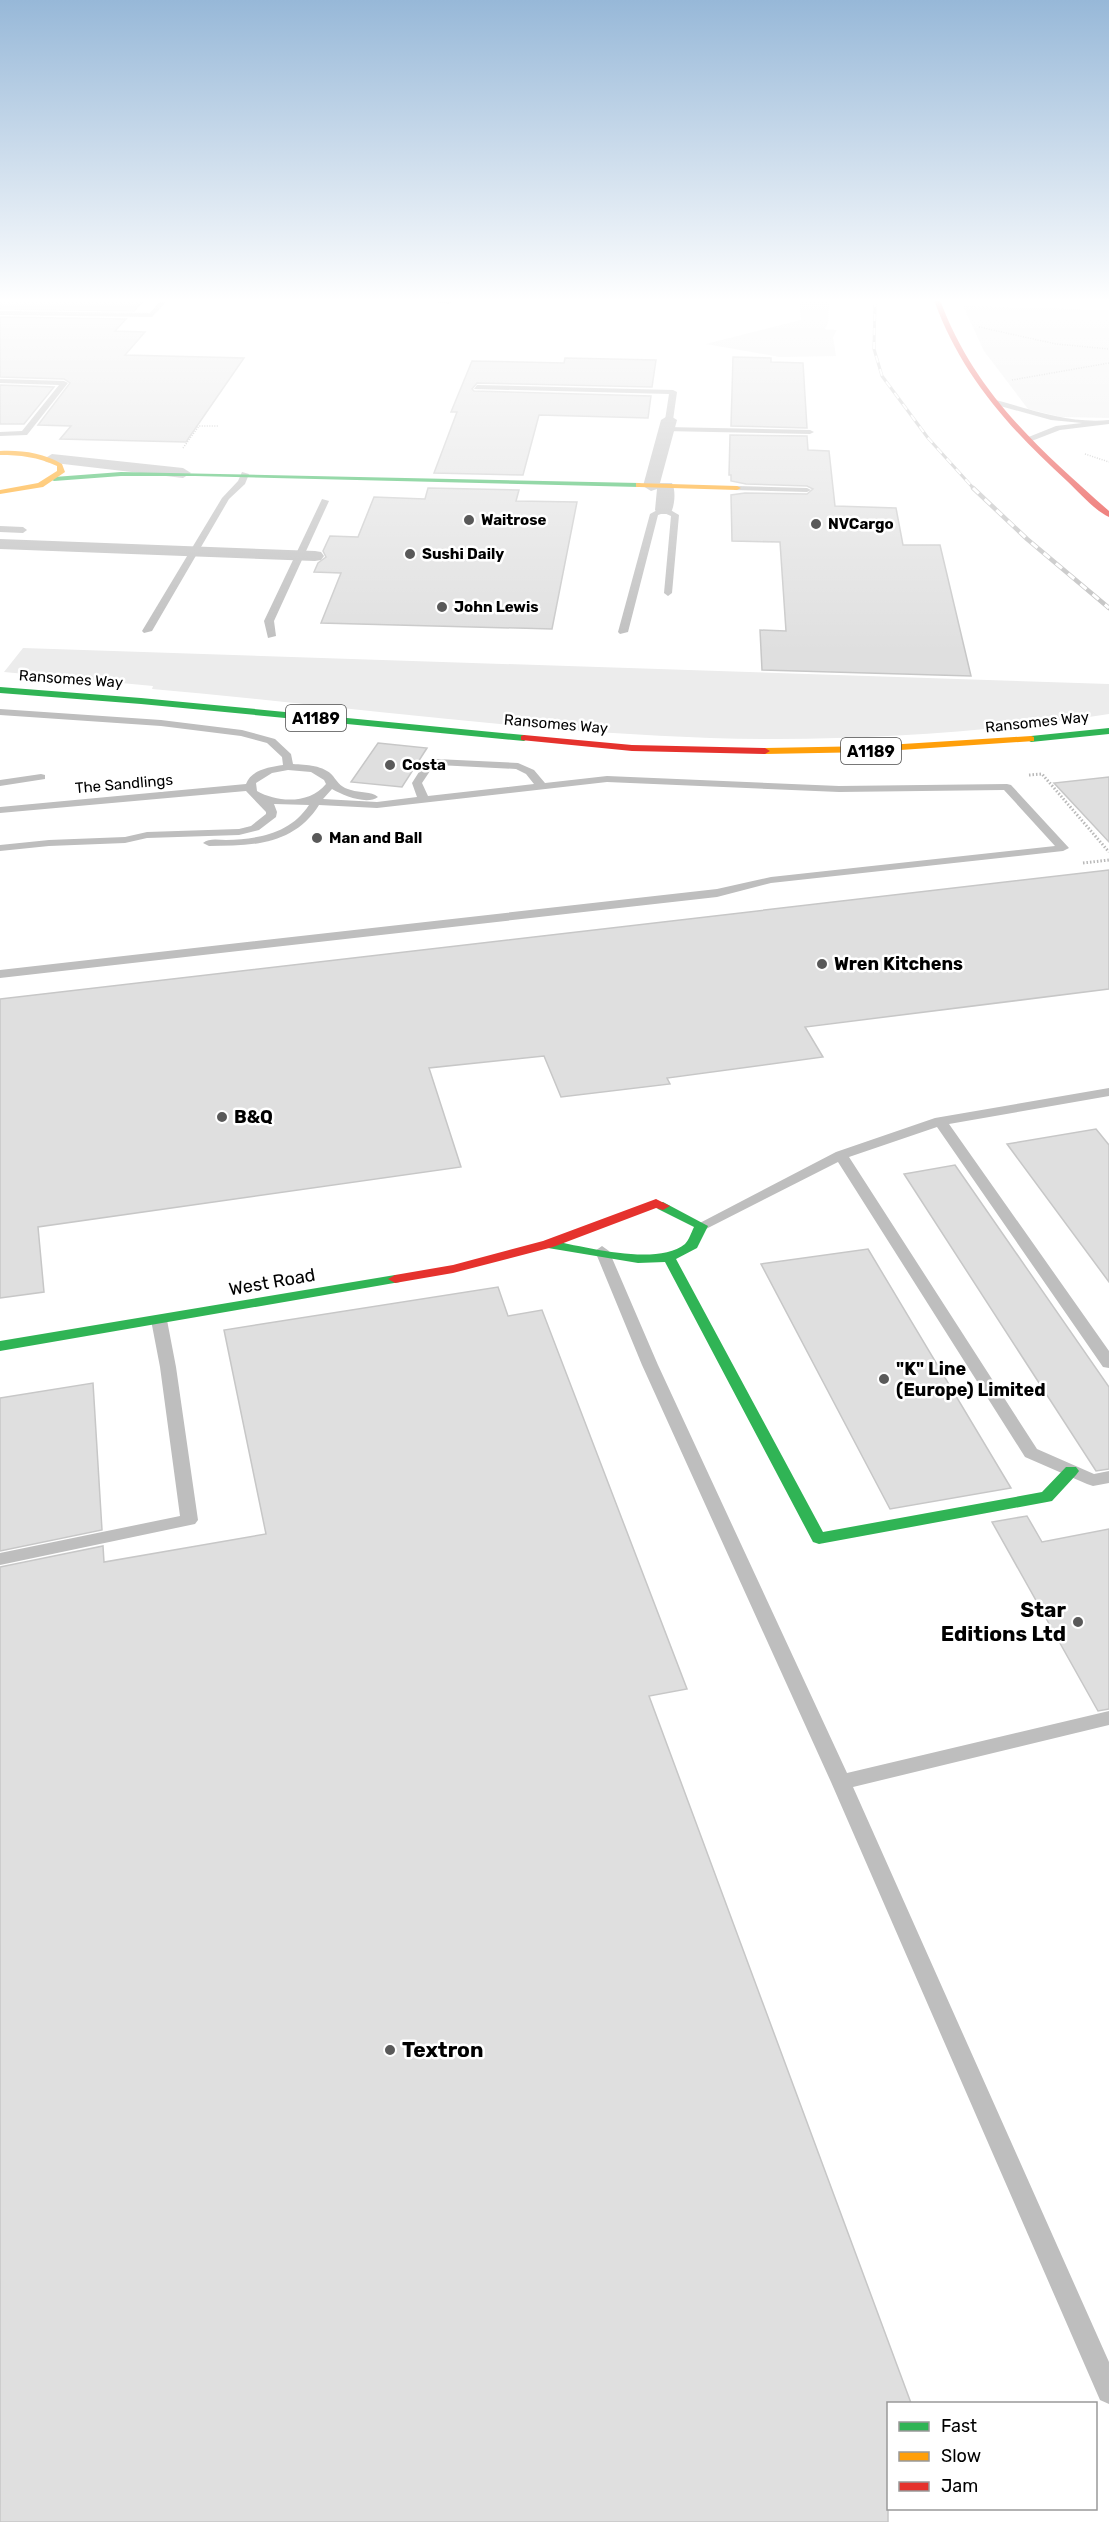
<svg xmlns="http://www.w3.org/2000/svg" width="1109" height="2522" viewBox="0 0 1109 2522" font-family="Rubik,sans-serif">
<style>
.green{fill:#ececec}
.building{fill:#dfdfdf;stroke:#c7c7c7;stroke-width:1.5}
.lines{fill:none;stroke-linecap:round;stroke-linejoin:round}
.path-far1{stroke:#b9b9b9;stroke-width:1.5;stroke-dasharray:1 1.5;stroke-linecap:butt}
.path{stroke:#b9b9b9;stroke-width:3;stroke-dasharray:1.5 2;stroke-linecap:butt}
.lane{fill:#bebebe;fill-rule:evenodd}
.street{fill:#bebebe;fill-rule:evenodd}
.fast{fill:#30b455;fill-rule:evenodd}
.slow{fill:#ff9f0a;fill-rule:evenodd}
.jam{fill:#e5322d;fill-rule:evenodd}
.rail-far1-casing{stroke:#bebebe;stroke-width:3}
.rail-casing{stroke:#bebebe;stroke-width:4.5}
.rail-far1{stroke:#fff;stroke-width:2;stroke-dasharray:7;stroke-linecap:butt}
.rail{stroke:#fff;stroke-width:3;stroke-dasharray:8;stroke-linecap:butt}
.poi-dot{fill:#595959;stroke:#fff;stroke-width:2}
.labels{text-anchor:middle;stroke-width:5;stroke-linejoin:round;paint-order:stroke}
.far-poi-label{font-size:15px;font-weight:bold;fill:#000;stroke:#fff;text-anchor:start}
.far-street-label{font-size:15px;fill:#000;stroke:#fff}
.shield{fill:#fff;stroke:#4c4c4c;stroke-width:1.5}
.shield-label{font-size:16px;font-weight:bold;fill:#000}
.poi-label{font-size:18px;font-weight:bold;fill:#000;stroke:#fff;text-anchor:start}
.street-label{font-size:18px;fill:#000;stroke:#fff}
.near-poi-label{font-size:21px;font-weight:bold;fill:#000;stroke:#fff;text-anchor:end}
</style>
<rect width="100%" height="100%" fill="#fff"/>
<!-- green -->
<g class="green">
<polygon points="799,301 829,302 828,323 825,329 837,330 833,337 836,356 780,357 706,344 801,320"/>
<polygon points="963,306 1109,310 1109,418 1061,417 1028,409 984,351"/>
<path d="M23,648L1109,684V714C977,734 843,742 710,738C523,732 338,705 152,689L153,686L4,672Z"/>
</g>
<!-- building -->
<g class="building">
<polygon points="0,300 144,300 134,311 0,309"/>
<polygon points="0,317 126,319 115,331 145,332 125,355 244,358 186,442 60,439 71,426 38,425 70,383 64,379 0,377"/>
<polygon points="733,357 771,358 771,362 803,363 807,428 731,426"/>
<polygon points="565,358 656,360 652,387 477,383 472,389 474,391 651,396 648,418 539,415 523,475 434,473 457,412 451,412 472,361 564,363"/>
<polygon points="0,385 54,387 24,424 0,424"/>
<polygon points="730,435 807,436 808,450 829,451 835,506 896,508 903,545 940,545 971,676 762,670 760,630 786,631 780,542 732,541 731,495 745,493 807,494 813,489 807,486 746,484 731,481 731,475 729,475"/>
<polygon points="428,488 519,490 516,501 577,502 552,629 321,623 341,573 314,572 318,563 326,557 323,551 330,536 358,537 374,497 425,499"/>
<polygon points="378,743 427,748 402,787 351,782"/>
<polygon points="1109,777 1109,842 1054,783"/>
<polygon points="1109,870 1109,989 805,1027 823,1057 667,1078 670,1084 561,1097 544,1056 429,1068 461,1167 38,1227 44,1292 0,1298 0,999"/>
<polygon points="1096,1129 1109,1145 1109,1282 1007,1144"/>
<polygon points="955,1165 1109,1387 1109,1469 1096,1471 904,1174"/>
<polygon points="868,1249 1011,1488 890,1509 761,1264"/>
<polygon points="498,1287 508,1316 542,1310 687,1689 649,1696 911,2403 888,2403 888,2522 0,2522 0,1567 103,1546 104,1562 266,1534 224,1330"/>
<polygon points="93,1383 102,1530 0,1551 0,1398"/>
<polygon points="1027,1516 1042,1542 1109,1529 1109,1709 1098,1711 992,1522"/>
</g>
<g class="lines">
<!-- path-far1 -->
<g class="path-far1">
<polyline points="979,327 1056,344 1109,349"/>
<polyline points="1012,380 1109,363"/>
<polyline points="183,448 199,426 218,426"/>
<polyline points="1085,454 1109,462"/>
</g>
<!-- path -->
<g class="path">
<polyline points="1029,775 1042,774 1109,852"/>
<polyline points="1083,863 1109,860"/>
</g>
<!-- lane -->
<g class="lane">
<polygon points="161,300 168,300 152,317 0,315 0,311 150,313"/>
<polygon points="426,300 449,300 452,302 449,304"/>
<polygon points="0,379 64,381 68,383 27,435 0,436 0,432 22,431 59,385 0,383"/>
<polygon points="477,385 673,390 677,392 673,420 669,422 665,420 669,394 474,389"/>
<path d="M996,400C1032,410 1071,424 1109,420V424L1060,430L1029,442L1025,440L1026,438L1056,426L1082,423L1051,420L993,404Z"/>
<polygon points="666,427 810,430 814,432 810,434 663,431 662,429"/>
<polygon points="242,472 249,474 245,484 229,499 152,631 144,633 142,631 222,498 238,481"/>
<polygon points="737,486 807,488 811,490 807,492 734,490 734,486"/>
<polygon points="322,499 329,501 274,621 276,636 268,638 264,621"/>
<polygon points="661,508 667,508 679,515 672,593 668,596 664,593 671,516 664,513 658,515 628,632 620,634 618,632 650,514"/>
<polygon points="0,526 23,527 27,530 23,533 0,532"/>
<path d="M0,709L161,720L242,730L275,739L291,754L293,764C306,765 324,765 333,776C338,783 342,788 351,790C360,793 371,791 378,797C367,805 344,796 332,789L323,799L377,802L417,797L412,783L424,764L436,759L518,763L534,770L545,783L607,776L839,786L1007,784L1011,785L1069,848L1063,851L771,883L717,897L0,978V970L717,889L771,877L1055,846L1004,790L839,792L607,782L377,808L319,805C294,845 252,846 209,846L203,843C209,838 218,840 226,840C258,839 290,834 309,805L274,804L277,812L276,817L259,830L239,835L147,838L125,843L49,846L0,851V845L49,840L125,837L147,832L239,829L251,826L266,814V812L246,791L0,813V807L246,784C251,770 269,767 283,765L282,757L267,743L241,736L161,726L0,715ZM438,765L516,769L526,774L534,784L428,796L422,783L432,768ZM288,770L311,772L324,780L326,784C310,804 278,803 257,791L256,783L272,773Z"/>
<polygon points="41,774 45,775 45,779 0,786 0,780"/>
<polygon points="1109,1088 1109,1096 949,1124 1109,1351 1109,1368 1103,1367 937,1127 849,1157 1037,1449 1094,1474 1109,1471 1109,1483 1093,1486 1087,1484 1025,1457 838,1162 706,1229 696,1229 694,1226 836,1152 935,1118"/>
<polygon points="602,1246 609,1251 658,1365 847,1773 1109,1711 1109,1725 853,1787 1109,2362 1109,2404 1100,2400 831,1782 642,1365 595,1251"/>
<polygon points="159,1315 167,1320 176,1367 198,1520 195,1524 0,1565 0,1553 180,1516 160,1367 151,1320"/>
</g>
<!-- street -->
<g class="street">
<path d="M669,415L677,420L660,483H672C676,490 675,507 670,514H658L655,510L657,489L651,491L643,486L661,420Z"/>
<polygon points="52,454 183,468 191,473 183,478 46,462 44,459"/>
<polygon points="0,539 315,551 321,552 324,556 321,560 315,561 0,549"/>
</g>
<!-- fast -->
<g class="fast">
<polygon points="121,472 639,483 643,485 639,487 195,476 121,476 54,481 50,479 54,477"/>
<polygon points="0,687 141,698 524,735 529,738 524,741 141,704 0,693"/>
<polygon points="1109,728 1109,734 1031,742 1026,739 1031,736"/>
<path d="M663,1202L708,1226L697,1248L676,1259L823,1532L1042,1492L1066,1467H1076L1079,1471L1076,1475L1052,1501L1047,1502L819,1544L813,1542L665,1262L638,1263L548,1248L541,1244L548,1240C583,1246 656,1267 685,1244C689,1240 691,1233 694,1227L658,1209L656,1206L658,1203Z"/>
<polygon points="395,1275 402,1279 400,1282 0,1351 0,1341"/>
</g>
<!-- slow -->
<g class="slow">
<path d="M0,451C22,450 43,453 62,464L65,472L43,487L0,494V490L38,483L57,471V466C38,457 20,455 0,455Z"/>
<polygon points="636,483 737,486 741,488 737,490 639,487 636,487"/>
<polygon points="1031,736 1034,737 1034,741 871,752 765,754 760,751 765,748 871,746"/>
</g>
<!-- jam -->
<g class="jam">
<path d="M934,300H940C974,392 1038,448 1109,511V517C1094,510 1080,493 1067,481C1009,428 961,375 934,300Z"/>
<polygon points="524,735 632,745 765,748 770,751 765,754 632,751 521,740 521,736"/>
<polygon points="656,1199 670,1206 663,1210 656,1208 553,1247 453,1273 395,1283 388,1279 395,1275 453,1265 543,1241"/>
</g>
<defs>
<polyline id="rail-far1" points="875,300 874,349 882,376 928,438 975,490"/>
<polyline id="rail" points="973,488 1027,539 1109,608"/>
</defs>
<!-- rail-far1 casing -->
<use href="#rail-far1" class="rail-far1-casing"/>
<!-- rail casing -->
<use href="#rail" class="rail-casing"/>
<!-- rail-far1 -->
<use href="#rail-far1" class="rail-far1"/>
<!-- rail -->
<use href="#rail" class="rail"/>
</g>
<!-- sky -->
<linearGradient id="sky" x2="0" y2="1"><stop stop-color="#97b8d8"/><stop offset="0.46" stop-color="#fff"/><stop offset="1" stop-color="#fff" stop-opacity="0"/></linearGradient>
<rect width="1109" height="653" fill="url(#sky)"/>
<!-- markers -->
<g class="poi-dot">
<circle cx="469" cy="520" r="6"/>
<circle cx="816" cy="524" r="6"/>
<circle cx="410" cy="554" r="6"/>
<circle cx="442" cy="607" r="6"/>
<circle cx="390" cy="765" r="6"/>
<circle cx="317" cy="838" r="6"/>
<circle cx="822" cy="964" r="6"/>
<circle cx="222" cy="1117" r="6"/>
<circle cx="884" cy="1379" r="6"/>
<circle cx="1078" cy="1622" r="6"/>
<circle cx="390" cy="2050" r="6"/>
</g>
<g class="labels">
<!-- far-poi labels -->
<g class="far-poi-label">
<text x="481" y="525">Waitrose</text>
<text x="828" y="529">NVCargo</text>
<text x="422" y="559">Sushi Daily</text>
<text x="454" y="612">John Lewis</text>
<text x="402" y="770">Costa</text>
<text x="329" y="843">Man and Ball</text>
</g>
<!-- far-street labels -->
<g class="far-street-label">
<text transform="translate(71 679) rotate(4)" y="5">Ransomes Way</text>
<text transform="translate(1037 722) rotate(-6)" y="5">Ransomes Way</text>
<text transform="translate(556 724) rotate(5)" y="5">Ransomes Way</text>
<text transform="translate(124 784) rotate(-5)" y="5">The Sandlings</text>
</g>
<!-- shield labels -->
<g class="shield">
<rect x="286" y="705" width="60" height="26" rx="4.5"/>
<rect x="841" y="738" width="60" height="26" rx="4.5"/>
</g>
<g class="shield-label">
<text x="316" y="724">A1189</text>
<text x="871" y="757">A1189</text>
</g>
<!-- poi labels -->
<g class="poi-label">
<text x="834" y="970">Wren Kitchens</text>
<text x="234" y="1123">B&amp;Q</text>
<text x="896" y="1375">"K" Line<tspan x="896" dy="21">(Europe) Limited</tspan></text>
</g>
<!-- street labels -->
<g class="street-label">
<text transform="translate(272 1282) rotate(-10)" y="6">West Road</text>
</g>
<!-- near-poi labels -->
<g class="near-poi-label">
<text x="1066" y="1617">Star<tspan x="1066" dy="24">Editions Ltd</tspan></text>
<text x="402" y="2057" text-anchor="start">Textron</text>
</g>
</g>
<!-- legend -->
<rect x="887" y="2402" width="210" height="108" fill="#ffffff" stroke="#999999" stroke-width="1.5"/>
<rect x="899" y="2422" width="30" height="9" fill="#30b455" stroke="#999999" stroke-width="1.5"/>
<text x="941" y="2432" font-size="18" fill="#000000">Fast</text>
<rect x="899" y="2452" width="30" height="9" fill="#ff9f0a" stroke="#999999" stroke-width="1.5"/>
<text x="941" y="2462" font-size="18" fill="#000000">Slow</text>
<rect x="899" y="2482" width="30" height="9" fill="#e5322d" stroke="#999999" stroke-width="1.5"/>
<text x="941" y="2492" font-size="18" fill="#000000">Jam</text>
</svg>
